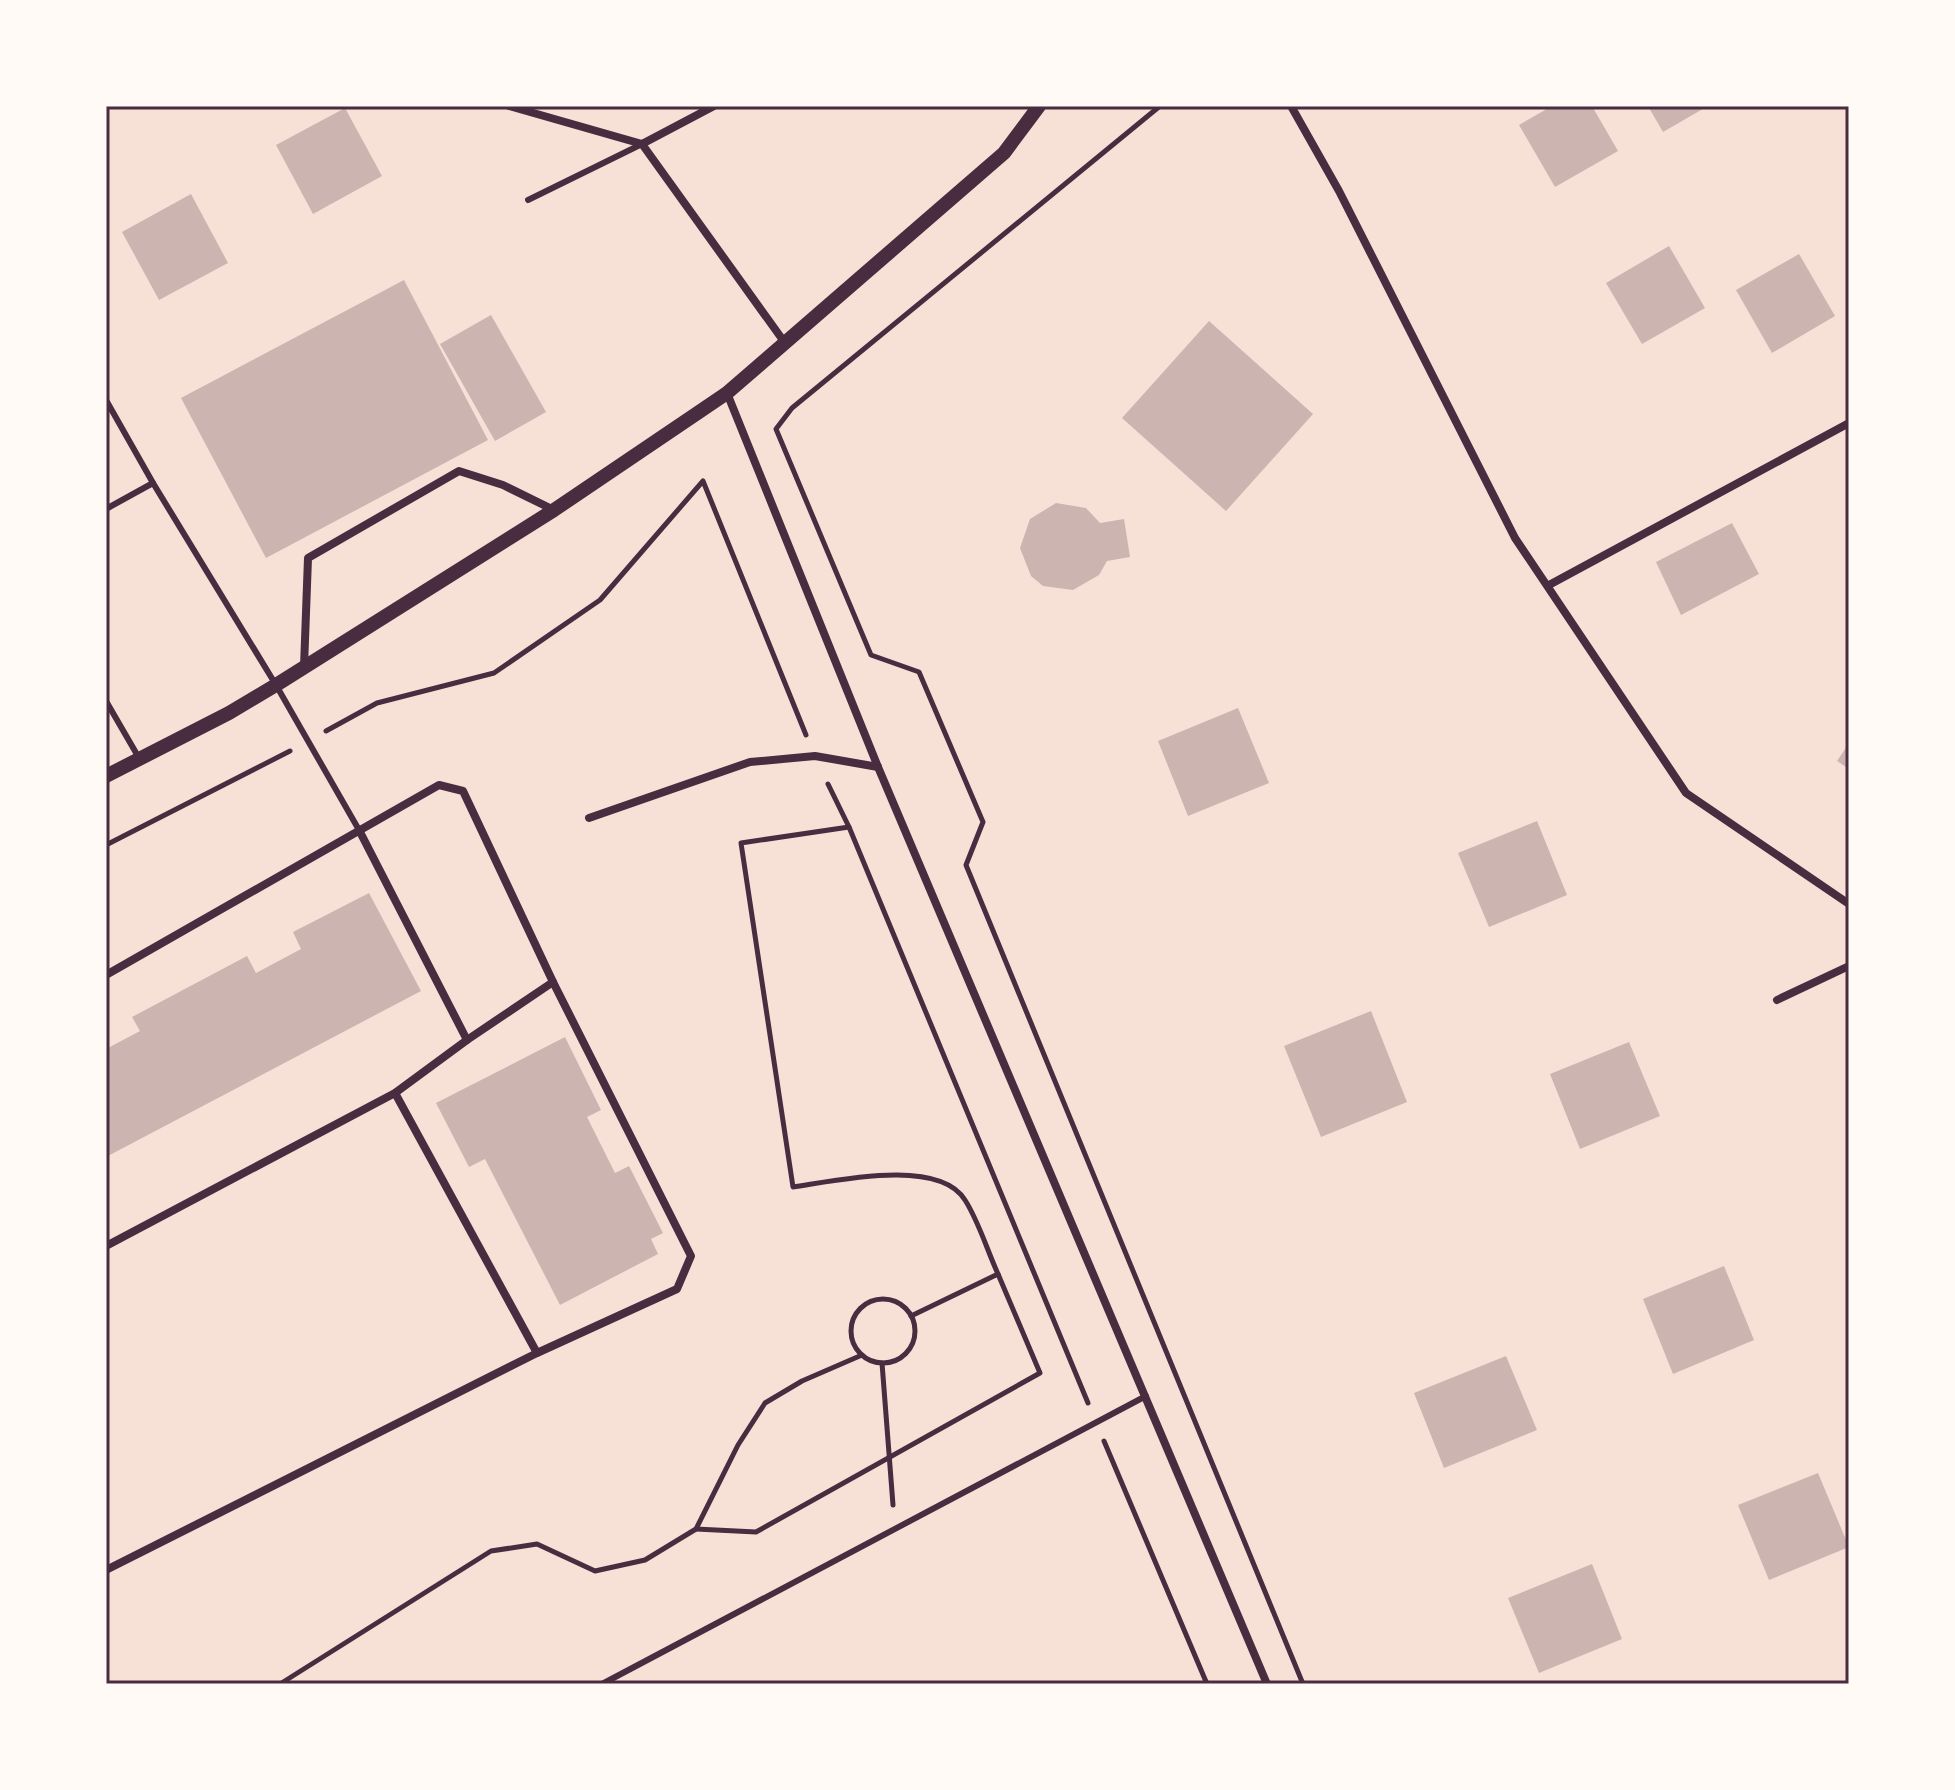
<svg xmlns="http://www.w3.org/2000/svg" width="1955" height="1790" viewBox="0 0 1955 1790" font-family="'Libre Baskerville',serif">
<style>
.building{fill:#ccb4b1}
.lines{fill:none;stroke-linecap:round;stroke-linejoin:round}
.path{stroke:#4a2c40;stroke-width:5}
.service{stroke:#4a2c40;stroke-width:6}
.minor{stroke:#4a2c40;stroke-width:8}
.tertiary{stroke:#4a2c40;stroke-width:14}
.neatline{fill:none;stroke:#4a2c40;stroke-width:3}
</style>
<rect width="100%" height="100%" fill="#f7e1d7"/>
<!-- building -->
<g class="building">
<polygon points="1552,106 1592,106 1618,151 1555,187 1519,125"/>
<polygon points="1648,106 1708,106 1663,132"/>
<polygon points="345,108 382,176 313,214 276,145"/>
<polygon points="191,194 228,263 159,300 122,232"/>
<polygon points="1669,246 1705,308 1642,344 1606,283"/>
<polygon points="1799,254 1835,316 1772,353 1736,290"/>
<polygon points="404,280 488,440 266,558 181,398"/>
<polygon points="491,315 546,412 495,441 440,344"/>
<polygon points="1209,321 1313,414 1226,511 1122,418"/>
<polygon points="1056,503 1086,508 1100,523 1124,519 1130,557 1107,561 1099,575 1073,590 1043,586 1031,576 1020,548 1030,519"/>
<polygon points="1732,523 1759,574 1681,615 1656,562"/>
<polygon points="1238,708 1269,783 1188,816 1158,741"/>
<polygon points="1849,743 1849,769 1837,761"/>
<polygon points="1537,821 1567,895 1489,927 1458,853"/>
<polygon points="369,893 421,991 106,1157 106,1049 140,1031 132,1017 247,956 256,973 301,949 293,932"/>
<polygon points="1371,1011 1407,1102 1321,1137 1284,1046"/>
<polygon points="565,1037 601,1110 587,1117 615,1173 629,1166 663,1233 651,1239 658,1254 560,1305 485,1159 469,1167 436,1103"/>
<polygon points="1629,1042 1660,1116 1580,1149 1550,1074"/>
<polygon points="1724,1266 1754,1340 1673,1374 1643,1299"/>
<polygon points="1506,1356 1537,1430 1444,1468 1414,1393"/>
<polygon points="1818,1473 1849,1547 1769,1580 1738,1505"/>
<polygon points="1592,1564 1622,1639 1539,1673 1508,1598"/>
</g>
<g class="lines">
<!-- path -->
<g class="path">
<polyline points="1160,106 792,408 776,429 871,655 919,672 983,822 966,865 1303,1684"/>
<polyline points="326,731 377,703 494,673 600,600 703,481 806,735"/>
<path d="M828,784L849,827L741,843L793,1187C834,1181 939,1157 965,1200C979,1222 987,1250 998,1274"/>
<polyline points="849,827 1088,1403"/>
<polyline points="106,845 290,751"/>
<circle cx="883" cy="1331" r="32"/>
<polyline points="882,1363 893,1505"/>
<polyline points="1104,1441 1207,1684"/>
<polyline points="696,1529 756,1532 1040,1373 998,1274 911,1316"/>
<polyline points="280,1684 491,1551 537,1544 595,1571 645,1560 696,1529 738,1445 765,1403 802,1381 862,1355"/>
</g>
<!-- service -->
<g class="service">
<polyline points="528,200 642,144"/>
<polyline points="106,400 153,483"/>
<polyline points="106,509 153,483 276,685 359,830"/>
<polyline points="106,701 139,758"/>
<polyline points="602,1684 1146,1396"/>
</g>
<!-- minor -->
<g class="minor">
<polyline points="509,106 642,144 714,106"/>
<polyline points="1291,106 1339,191 1515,538 1686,793 1849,904"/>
<polyline points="642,144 785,343"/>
<polyline points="727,393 878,767 1267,1684"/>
<polyline points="1549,585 1849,423"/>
<polyline points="304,667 308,558 459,471 503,485 554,510"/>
<polyline points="589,818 750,762 815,756 878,767"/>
<polyline points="106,975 439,785 463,791 553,982 691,1256 677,1289 537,1353 395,1093"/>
<polyline points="1777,1000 1849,966"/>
<polyline points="467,1040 553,982"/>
<polyline points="106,1246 395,1093 467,1040 359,830"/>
<polyline points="106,1570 537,1353"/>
</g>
<!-- tertiary -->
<polyline class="tertiary" points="106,776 229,713 276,685 554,510 699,412 727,393 1004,153 1039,106"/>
</g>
<!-- border -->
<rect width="1955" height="1790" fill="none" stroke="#fffaf5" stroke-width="216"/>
<rect x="108" y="108" width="1739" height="1574" class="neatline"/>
</svg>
